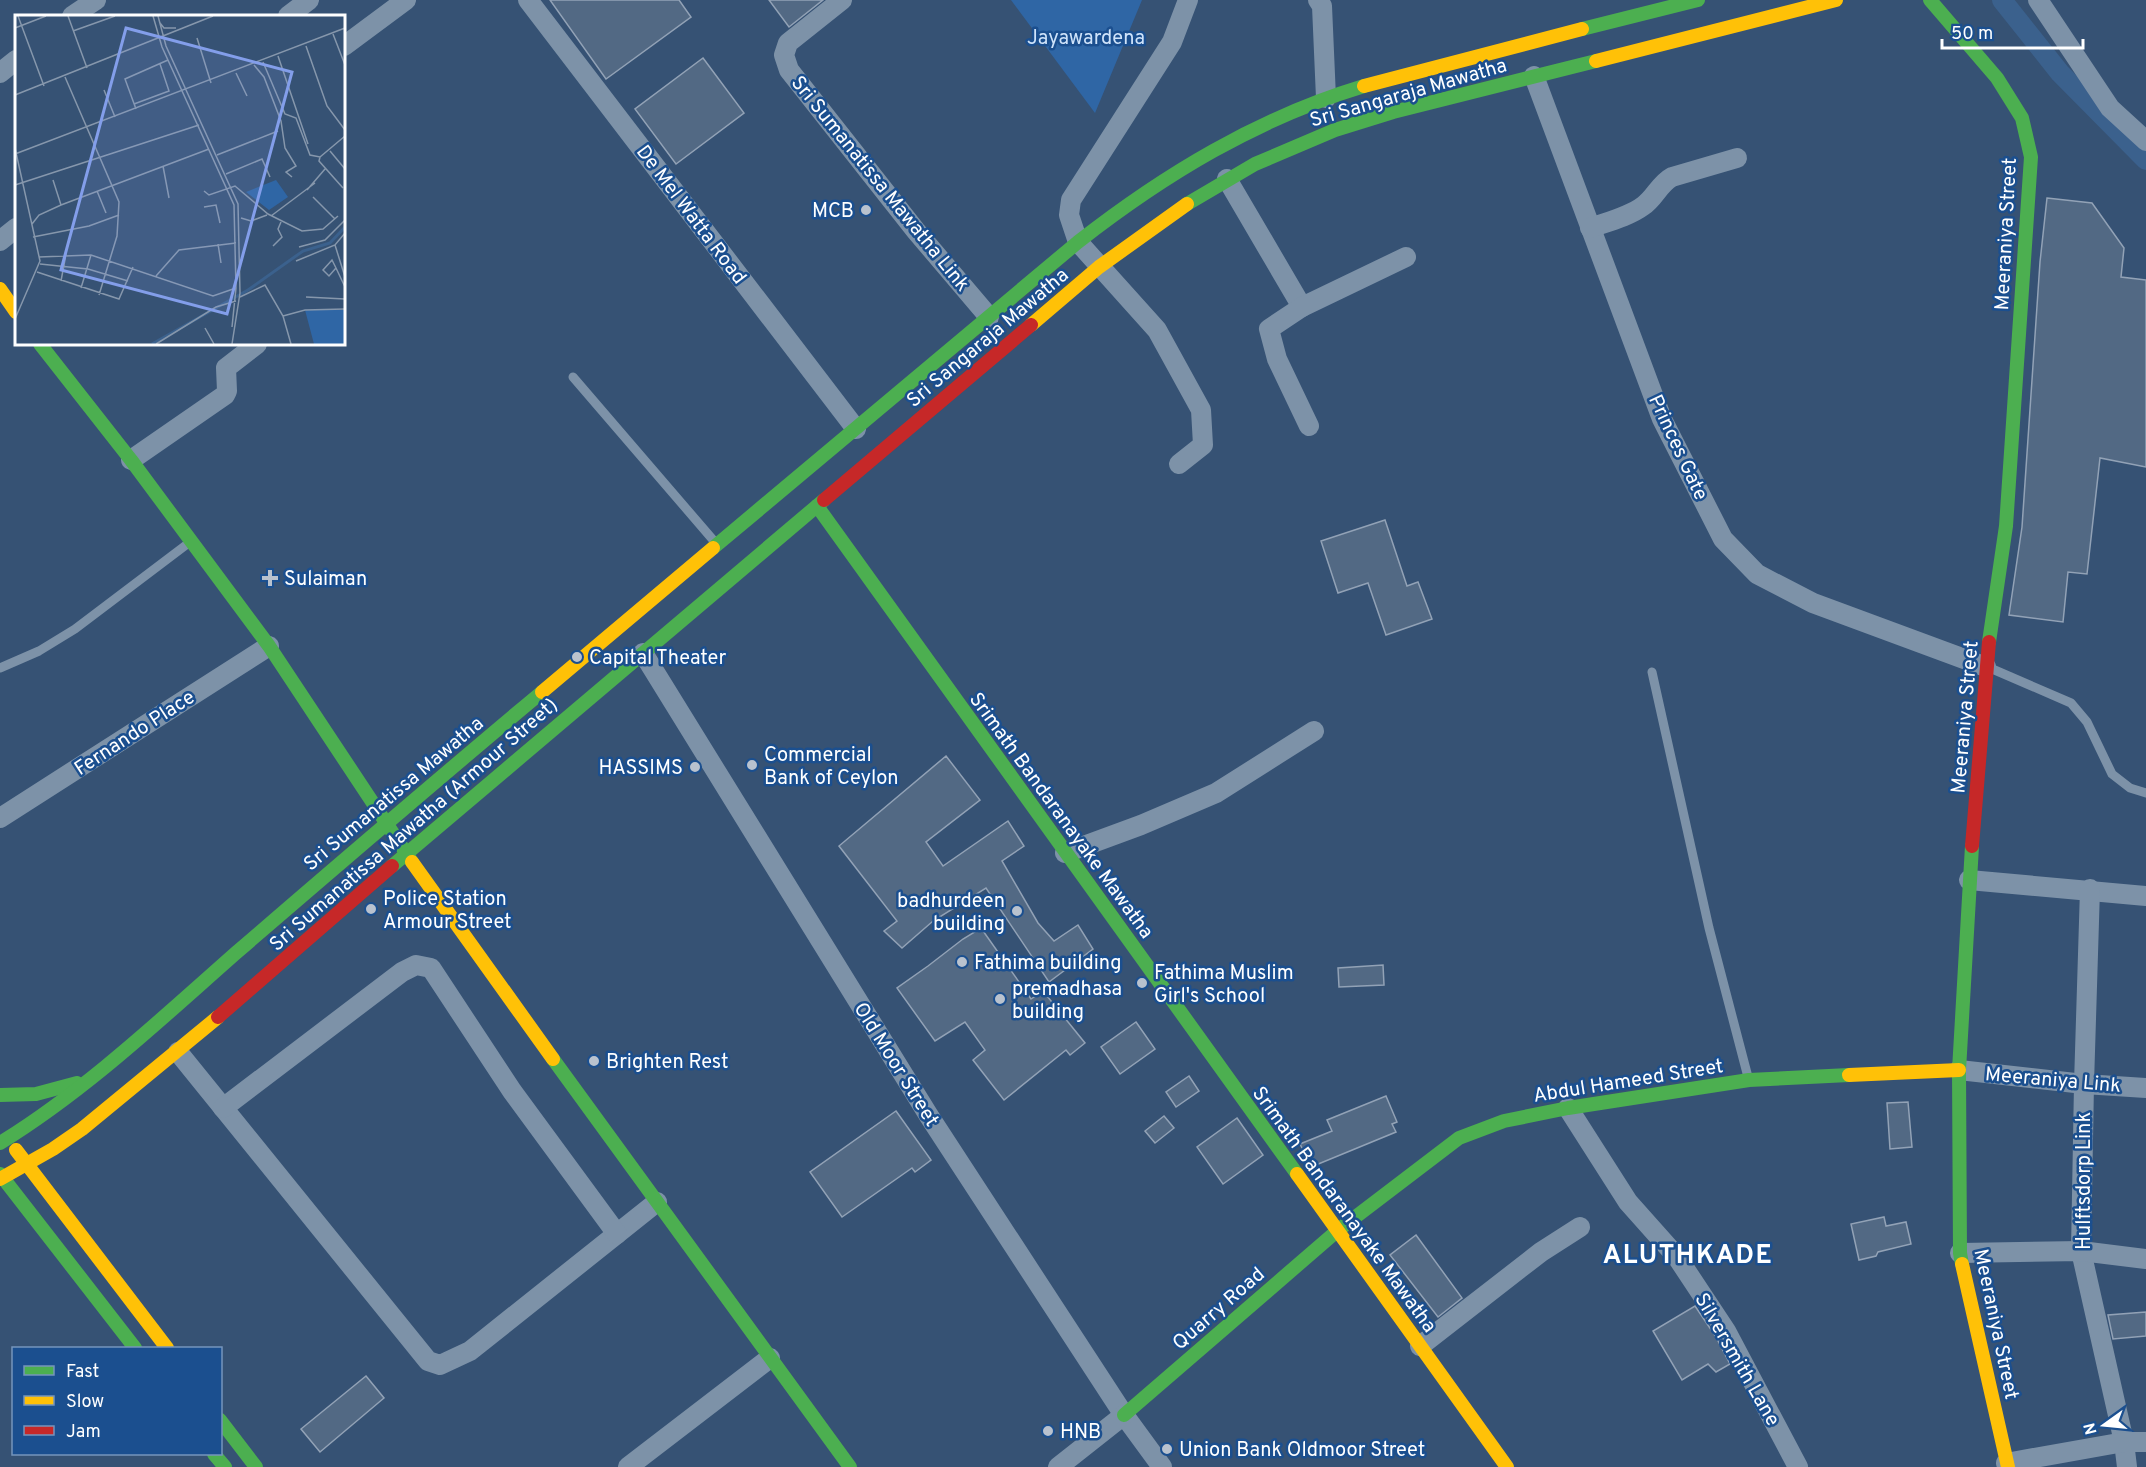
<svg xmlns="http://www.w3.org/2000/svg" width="2146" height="1467" viewBox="0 0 2146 1467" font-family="Overpass,sans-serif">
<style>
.green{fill:#2f66a5}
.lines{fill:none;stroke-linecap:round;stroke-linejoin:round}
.canal{stroke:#3b618d;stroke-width:20}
.building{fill:#526984;stroke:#92a2b6;stroke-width:1.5}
.lane{stroke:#7d92a8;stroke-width:9}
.street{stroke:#7d92a8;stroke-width:20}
.fast{stroke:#4caf50;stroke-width:14}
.slow{stroke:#ffc107;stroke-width:14}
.jam{stroke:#c62828;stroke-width:14}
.poi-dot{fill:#b9c2ce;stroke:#1b4f8f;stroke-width:2}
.labels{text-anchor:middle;stroke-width:5;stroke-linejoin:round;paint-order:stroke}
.park-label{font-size:20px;fill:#cfe3fa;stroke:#1b4f8f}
.street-label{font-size:20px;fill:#fff;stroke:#1b4f8f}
.poi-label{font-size:20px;fill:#fff;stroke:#1b4f8f;text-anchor:start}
.district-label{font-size:26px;font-weight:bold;letter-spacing:1.5px;fill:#fff;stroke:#1b4f8f}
.inset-river{fill:none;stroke:#3b618d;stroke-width:3}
.inset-road{fill:none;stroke:#8697ac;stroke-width:1.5}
.view{fill:#839eea;fill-opacity:0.15;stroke:#839eea;stroke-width:3}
.inset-edge{fill:none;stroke:#fff;stroke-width:3}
</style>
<rect width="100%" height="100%" fill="#365274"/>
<!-- green -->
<polygon class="green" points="1011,0 1142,0 1095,113"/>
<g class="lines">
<!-- canal -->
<polyline class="canal" points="2002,0 2060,73 2146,160"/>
</g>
<!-- building -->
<g class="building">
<polygon points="550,0 679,0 691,17 606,79"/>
<polygon points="769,0 823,0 789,27"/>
<polygon points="703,58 744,113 676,164 635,109"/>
<polygon points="2047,198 2092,203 2124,248 2121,277 2146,280 2146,467 2100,458 2087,574 2068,572 2063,622 2009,615 2022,527 2040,262"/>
<polygon points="1385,520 1407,586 1418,582 1432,619 1386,635 1368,583 1338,593 1321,541"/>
<polygon points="946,756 980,800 926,842 943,866 1008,821 1024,846 1002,861 1038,923 1054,941 1078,925 1093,949 1049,982 986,888 933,921 902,948 884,931 897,921 839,846"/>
<polygon points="981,928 1031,999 1043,991 1085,1043 1070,1055 1066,1050 1004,1100 973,1060 985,1050 965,1022 935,1041 897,988 928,966 963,939"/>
<polygon points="1383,965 1384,985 1339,987 1338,968"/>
<polygon points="1136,1022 1155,1049 1120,1074 1101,1047"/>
<polygon points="1189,1076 1199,1091 1176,1107 1166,1092"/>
<polygon points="1386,1096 1397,1122 1392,1124 1396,1132 1311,1167 1300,1144 1332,1131 1327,1120"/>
<polygon points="1908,1102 1912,1147 1890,1149 1887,1103"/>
<polygon points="896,1111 931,1160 915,1172 912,1168 842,1217 810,1172"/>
<polygon points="1164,1116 1174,1128 1155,1143 1145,1131"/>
<polygon points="1237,1118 1263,1155 1223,1184 1197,1147"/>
<polygon points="1884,1217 1886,1226 1906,1222 1911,1244 1878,1252 1876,1256 1859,1260 1851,1224"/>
<polygon points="1416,1235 1462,1298 1438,1317 1390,1255"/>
<polygon points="1695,1306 1716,1337 1730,1364 1716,1372 1708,1364 1682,1380 1653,1331"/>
<polygon points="2146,1312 2146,1336 2113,1339 2108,1315"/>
<polygon points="366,1376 384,1398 320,1452 301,1429"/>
</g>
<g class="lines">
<!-- lane -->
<g class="lane">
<polyline points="573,377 714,541"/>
<polyline points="0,668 39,651 75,629 190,542"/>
<polyline points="1990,668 2071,703 2087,722 2112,774 2130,788 2146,793"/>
<polyline points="1652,672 1709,928 1748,1077"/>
</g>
<!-- street -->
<g class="street">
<polyline points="528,0 856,429"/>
<polyline points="842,0 788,43 784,55 789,70 916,231 989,317"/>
<polyline points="1318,0 1322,6 1326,98"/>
<polyline points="2038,0 2110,108 2146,141"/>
<polyline points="72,16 96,0"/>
<polyline points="288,16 309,0"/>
<polyline points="344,46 406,0"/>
<polyline points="0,73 16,60"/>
<polyline points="1534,76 1662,419 1723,539 1757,574 1813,603 1986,667"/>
<polyline points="1227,179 1302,307"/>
<path d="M1590,228C1607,222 1628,217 1643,206C1655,198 1659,184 1672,177L1737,158"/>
<polyline points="0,241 16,228"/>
<polyline points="1309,426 1277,359 1269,329 1302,307 1406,257"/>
<polyline points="131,460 225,395 227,391 226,368 257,344"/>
<polyline points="1179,464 1203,445 1201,410 1157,330 1078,242 1069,215 1071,200 1172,42 1188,0"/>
<polyline points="643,653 929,1116 1124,1415 1162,1467"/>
<polyline points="0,818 269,646"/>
<polyline points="1065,853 1141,825 1216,793 1314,731"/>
<polyline points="1969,880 2146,896"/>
<polyline points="2090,889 2084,1084 2081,1251 2124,1442 2127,1467"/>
<polyline points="178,1052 428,1361 440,1365 470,1351 657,1202"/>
<polyline points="1959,1070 2084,1084 2146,1088"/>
<polyline points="223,1108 402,972 416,965 431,968 512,1091 617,1234"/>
<polyline points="1568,1108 1628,1202 1677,1257 1726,1331 1798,1467"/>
<polyline points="1960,1253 2081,1251 2146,1259"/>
<polyline points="1420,1346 1541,1252 1580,1227"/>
<polyline points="2006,1463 2124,1442 2146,1442"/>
<polyline points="628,1467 770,1358"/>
<polyline points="1058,1467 1124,1415"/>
</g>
<!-- fast -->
<g class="fast">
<polyline points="1930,0 1997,78 2022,118 2031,157 2006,526 1989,642"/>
<polyline points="1582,29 1698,0"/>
<polyline points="1187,204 1255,164 1335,130 1393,112 1596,61"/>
<polyline points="40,344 131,460 269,646 412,862"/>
<polyline points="817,506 1297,1174"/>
<path d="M713,548L1078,242C1165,174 1258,118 1364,86"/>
<polyline points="392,866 824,500"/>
<polyline points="553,1059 850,1467"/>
<polyline points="0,1095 36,1094 77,1083"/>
<path d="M0,1143C86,1090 161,1019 237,952C338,865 439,778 542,692"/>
<polyline points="0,1174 135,1348"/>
<polyline points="1962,1264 1960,1253 1959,1070 1972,846"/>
<polyline points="1124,1415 1337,1231 1459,1138 1504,1121 1568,1108 1749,1080 1849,1075"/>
<polyline points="220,1420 256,1467"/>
<polyline points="214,1454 225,1467"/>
</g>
<!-- slow -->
<g class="slow">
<polyline points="1596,61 1836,0"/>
<polyline points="1364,86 1582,29"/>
<polyline points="0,289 16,312"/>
<polyline points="1031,325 1099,267 1187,204"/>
<polyline points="542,692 713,548"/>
<polyline points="412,862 553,1059"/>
<polyline points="1849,1075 1959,1070"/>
<polyline points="16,1150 167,1348"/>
<polyline points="1297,1174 1507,1467"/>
<polyline points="0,1179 53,1149 82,1129 218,1017"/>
<polyline points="1962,1264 2008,1467"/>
</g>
<!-- jam -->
<g class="jam">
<polyline points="824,500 1031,325"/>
<polyline points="1972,846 1989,642"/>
<polyline points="218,1017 392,866"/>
</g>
</g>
<!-- markers -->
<g class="poi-dot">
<circle cx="866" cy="210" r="6"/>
<path d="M267 569h6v6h6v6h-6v6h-6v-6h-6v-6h6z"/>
<circle cx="577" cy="657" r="6"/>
<circle cx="752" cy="765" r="6"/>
<circle cx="695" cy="767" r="6"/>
<circle cx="371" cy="909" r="6"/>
<circle cx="1017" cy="911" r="6"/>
<circle cx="962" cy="962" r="6"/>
<circle cx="1142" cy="983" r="6"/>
<circle cx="1000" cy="999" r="6"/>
<circle cx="594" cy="1061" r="6"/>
<circle cx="1048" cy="1431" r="6"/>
<circle cx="1167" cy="1449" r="6"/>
</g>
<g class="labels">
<!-- park labels -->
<g class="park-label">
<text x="1086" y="44">Jayawardena</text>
</g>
<!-- street labels -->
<g class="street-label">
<text transform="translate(1408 92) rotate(-16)" y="7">Sri Sangaraja Mawatha</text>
<text transform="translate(881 183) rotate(51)" y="7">Sri Sumanatissa Mawatha Link</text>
<text transform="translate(692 214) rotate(53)" y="7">De Mel Watta Road</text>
<text transform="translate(2005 234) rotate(-87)" y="7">Meeraniya Street</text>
<text transform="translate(987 337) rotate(-40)" y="7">Sri Sangaraja Mawatha</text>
<text transform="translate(1679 447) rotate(65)" y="7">Princes Gate</text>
<text transform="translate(1964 717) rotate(-85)" y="7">Meeraniya Street</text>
<text transform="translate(134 732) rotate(-33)" y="7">Fernando Place</text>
<text transform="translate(393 793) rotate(-40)" y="7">Sri Sumanatissa Mawatha</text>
<text transform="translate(1062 815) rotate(54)" y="7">Srimath Bandaranayake Mawatha</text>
<text transform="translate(413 824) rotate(-41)" y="7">Sri Sumanatissa Mawatha (Armour Street)</text>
<text transform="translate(897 1064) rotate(58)" y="7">Old Moor Street</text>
<text transform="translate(2053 1079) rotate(5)" y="7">Meeraniya Link</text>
<text transform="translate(1628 1080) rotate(-9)" y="7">Abdul Hameed Street</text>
<text transform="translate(2083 1181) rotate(-90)" y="7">Hulftsdorp Link</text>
<text transform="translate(1345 1209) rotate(54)" y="7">Srimath Bandaranayake Mawatha</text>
<text transform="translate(1218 1308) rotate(-41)" y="7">Quarry Road</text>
<text transform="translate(1997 1324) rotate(78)" y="7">Meeraniya Street</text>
<text transform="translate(1738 1359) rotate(60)" y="7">Silversmith Lane</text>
</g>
<!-- poi labels -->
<g class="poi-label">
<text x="854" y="217" text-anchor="end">MCB</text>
<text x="284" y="585">Sulaiman</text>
<text x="589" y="664">Capital Theater</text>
<text x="764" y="761">Commercial<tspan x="764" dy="23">Bank of Ceylon</tspan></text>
<text x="683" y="774" text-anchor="end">HASSIMS</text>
<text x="383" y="905">Police Station<tspan x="383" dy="23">Armour Street</tspan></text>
<text x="1005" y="907" text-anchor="end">badhurdeen<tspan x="1005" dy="23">building</tspan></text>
<text x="974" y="969">Fathima building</text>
<text x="1154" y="979">Fathima Muslim<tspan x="1154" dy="23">Girl's School</tspan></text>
<text x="1012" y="995">premadhasa<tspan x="1012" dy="23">building</tspan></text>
<text x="606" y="1068">Brighten Rest</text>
<text x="1060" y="1438">HNB</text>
<text x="1179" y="1456">Union Bank Oldmoor Street</text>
</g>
<!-- district labels -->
<g class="district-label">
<text x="1688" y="1263">ALUTHKADE</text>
</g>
</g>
<!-- overview -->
<g transform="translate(15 15)">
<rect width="330" height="330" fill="#365274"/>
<path d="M261,165L273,182L254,195L231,177ZM290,295H330V329H299Z" fill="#2f66a5"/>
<path class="inset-river" d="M137,329L233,275L288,236L315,228L330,212"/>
<path class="inset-road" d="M3,1L29,71M53,1L72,53M138,1L147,32L219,190L221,273L217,312M143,1L151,31L223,189L225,278L217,329M145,8L149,13H161M0,13L31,1M58,16L100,1M318,19L330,50M182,23L196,68M291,31L312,91L330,115M263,41L293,129M248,47L270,99L281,103L295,140L305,142L330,121M239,50L249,62L266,106L270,133L281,151L271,157L277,162M221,58L232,81M50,62L104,187L102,221L84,280M89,75L100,102M0,80L198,1M119,89L154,76L145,49M121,94L110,64L153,45M0,133L25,246L0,304M315,136L330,154M0,139L330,13M202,140L263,116M305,142L304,146L328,173M148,151L154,183M211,159L247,144L255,162M38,165L46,190M0,170L184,110M292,175L310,154M82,176L91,198M189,176L194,180L220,171L253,199L287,216L308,214L323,201M298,182L320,204M189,192L201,190L205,208M256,201L300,168M226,203L236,206L252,200M17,209L24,200L46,190L194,134M18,222L74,211L104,200M203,229L206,248M320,230L330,262M258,231L267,222L263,214L266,207M284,232L310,225L330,205M24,242L76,240L198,281L221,273M281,246L320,230L330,218M25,249L73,254L113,266M321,253L314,261L308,255L317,245L321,253L330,272M22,257L104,284L118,252M141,261L164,235L221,228M46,266L51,239M66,273L76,240M225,282L250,270L268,301L276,329M291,282L330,284M268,301L290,295L330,294M190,313L199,329M141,329L201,292L221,286"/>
<path class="view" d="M111,13L277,57L212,299L46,255Z"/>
<rect width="330" height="330" class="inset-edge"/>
</g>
<!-- legend -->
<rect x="12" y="1347" width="210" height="108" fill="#1b4f8f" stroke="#7695bc" stroke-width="1.5"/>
<rect x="24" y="1366" width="30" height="9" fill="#4caf50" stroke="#7695bc" stroke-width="1.5"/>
<text x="66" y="1377" font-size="18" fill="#ffffff">Fast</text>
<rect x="24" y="1396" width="30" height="9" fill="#ffc107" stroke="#7695bc" stroke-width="1.5"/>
<text x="66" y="1407" font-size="18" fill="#ffffff">Slow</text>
<rect x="24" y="1426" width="30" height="9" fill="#c62828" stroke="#7695bc" stroke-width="1.5"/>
<text x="66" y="1437" font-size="18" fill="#ffffff">Jam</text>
<!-- north arrow -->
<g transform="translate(2104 1425) rotate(255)" stroke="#1b4f8f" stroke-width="4.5" paint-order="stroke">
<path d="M0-4.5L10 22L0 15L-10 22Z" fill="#ffffff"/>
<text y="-9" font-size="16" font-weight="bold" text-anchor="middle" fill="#ffffff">N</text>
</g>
<!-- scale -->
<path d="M1942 39v9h141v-9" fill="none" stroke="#ffffff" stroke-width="3"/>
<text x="1951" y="39" font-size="18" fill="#ffffff" stroke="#1b4f8f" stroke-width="4.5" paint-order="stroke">50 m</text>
</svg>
